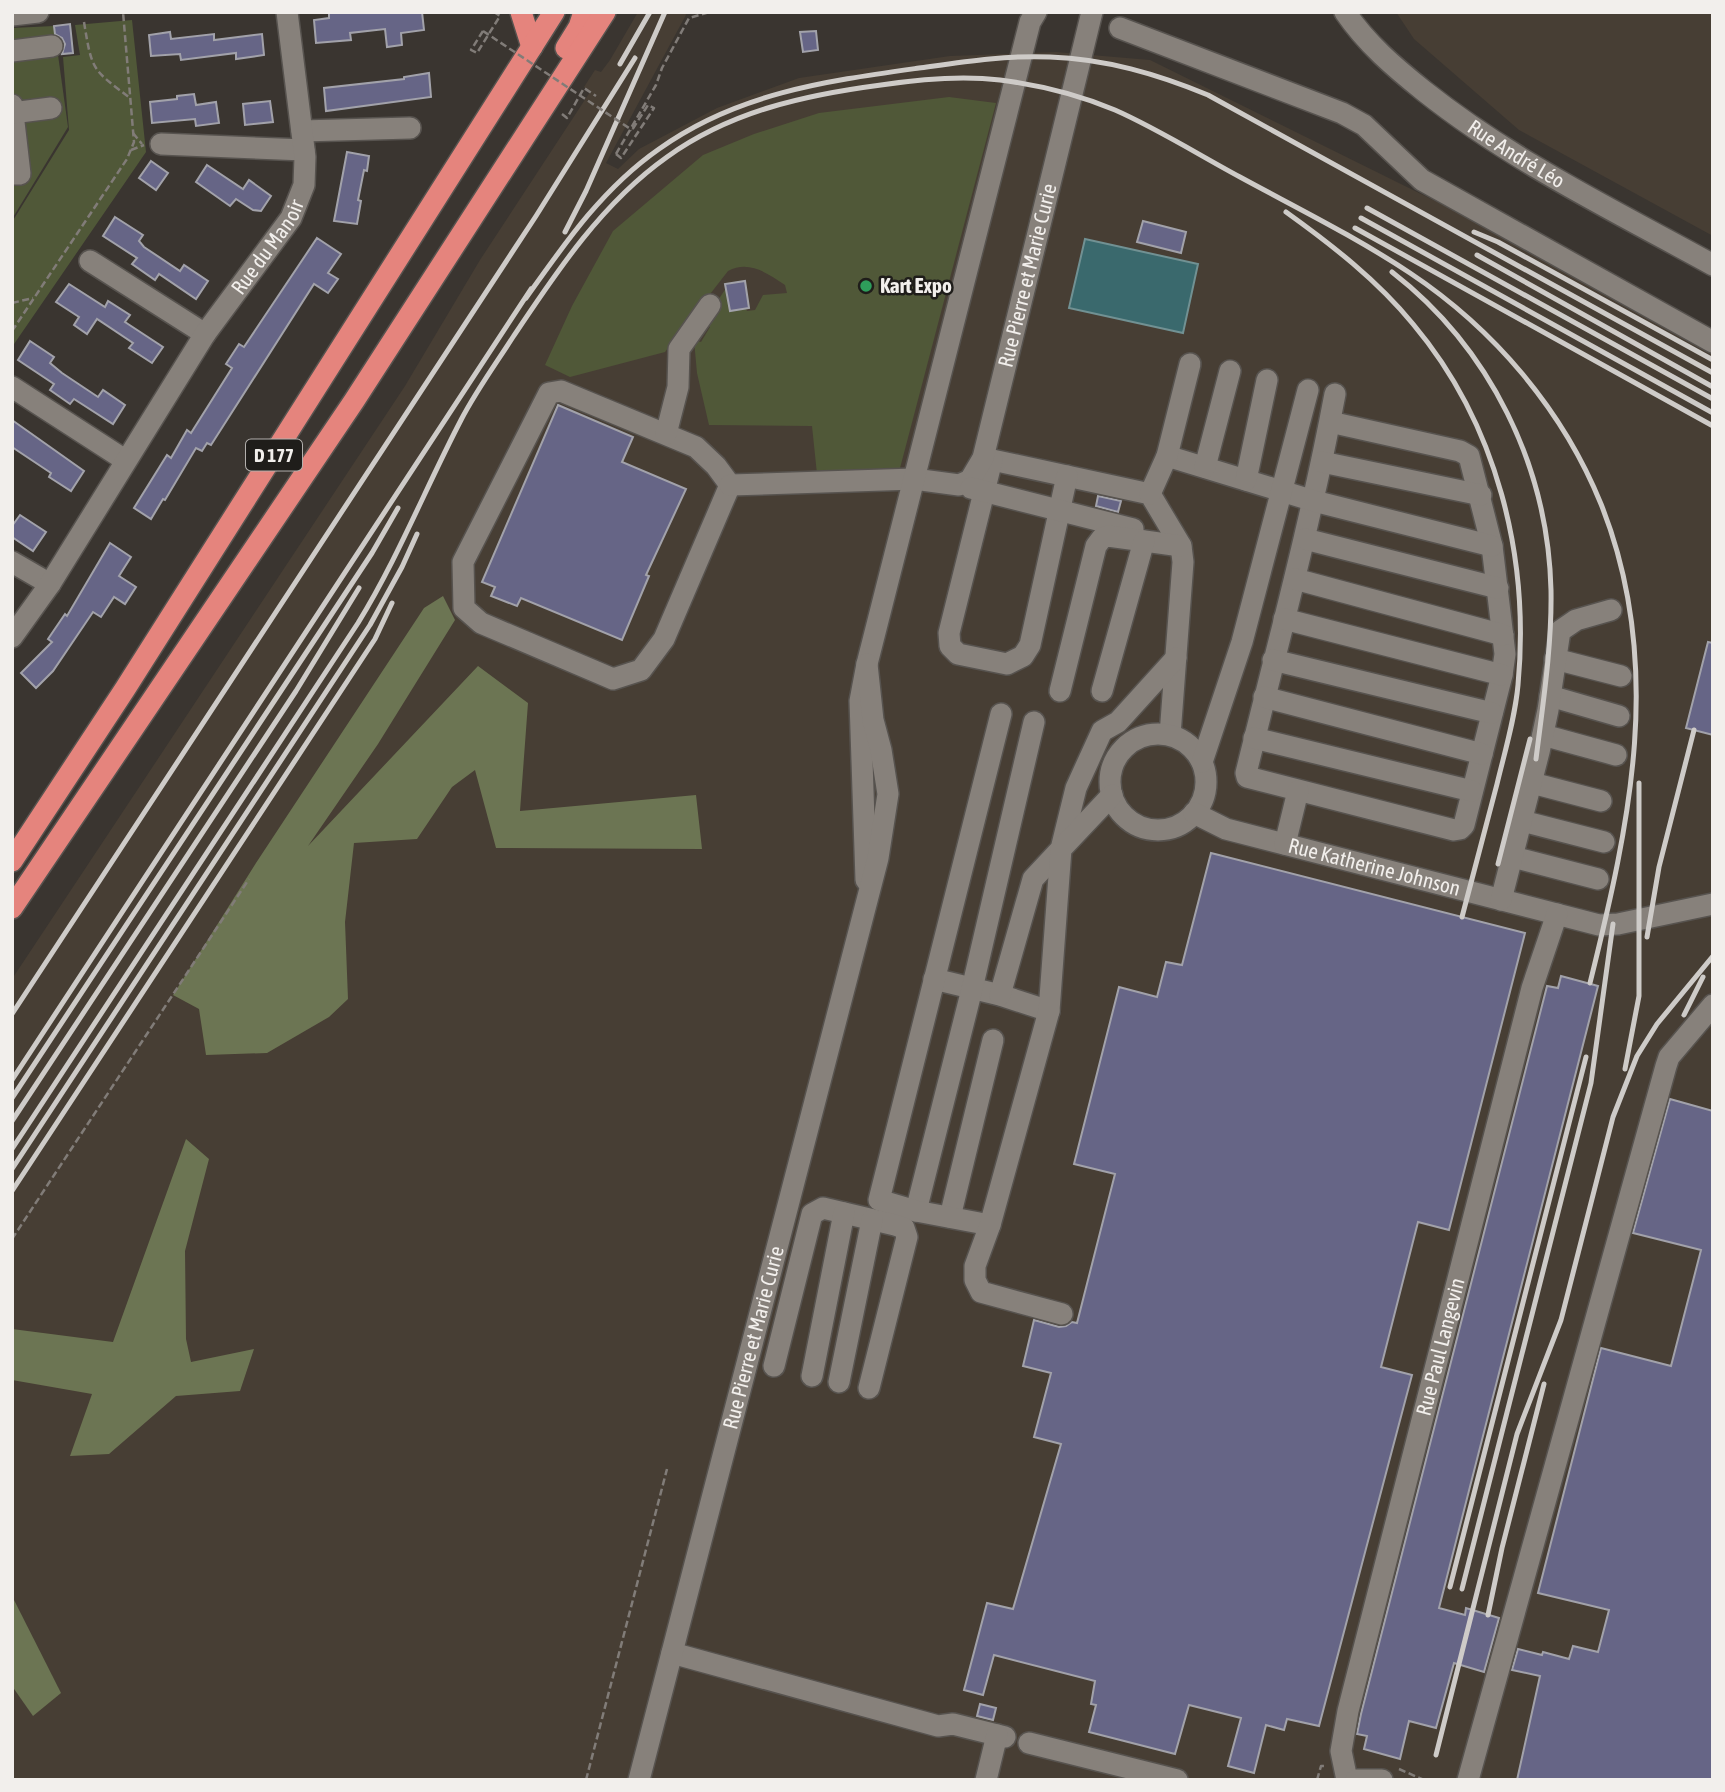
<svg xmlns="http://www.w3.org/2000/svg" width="1725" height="1792" viewBox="0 0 1725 1792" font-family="'Asap Condensed',sans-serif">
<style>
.built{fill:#473e34}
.green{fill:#505838}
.forest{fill:#6c7553}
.water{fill:#3a696d;stroke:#719193;stroke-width:2}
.building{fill:#666586;stroke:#a2a2aa;stroke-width:2}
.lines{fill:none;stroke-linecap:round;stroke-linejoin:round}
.minor-casing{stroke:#57534f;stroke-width:24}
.highway-casing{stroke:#57534f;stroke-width:24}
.path{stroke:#817c78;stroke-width:2.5;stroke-dasharray:7 3.5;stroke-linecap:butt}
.minor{stroke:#87817b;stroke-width:21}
.highway{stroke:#e5847d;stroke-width:21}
.rail{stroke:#cecbc8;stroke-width:5}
.path-bridge{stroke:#817c78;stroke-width:2.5;stroke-dasharray:7 3.5;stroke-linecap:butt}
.leisure-dot{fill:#2e9e5b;stroke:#1f1d1a;stroke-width:2.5}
.labels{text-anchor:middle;stroke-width:5;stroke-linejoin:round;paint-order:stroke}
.shield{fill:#1f1d1a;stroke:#b3b0ad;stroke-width:2}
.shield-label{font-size:19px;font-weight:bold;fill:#f2efec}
.street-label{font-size:21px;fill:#f2efec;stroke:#1f1d1a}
.poi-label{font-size:21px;font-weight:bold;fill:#f2efec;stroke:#1f1d1a;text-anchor:start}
</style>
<rect width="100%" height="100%" fill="#3a3530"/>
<!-- built -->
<g class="built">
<polygon points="638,12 685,12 686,15 606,163 618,169 639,149 717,108 799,78 950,56 1056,52 1150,60 1508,237 1713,350 1713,1780 12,1780 12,979 405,386 480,260 590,92 584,87 595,70 601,72 610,60"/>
<polygon points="1396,12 1713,12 1713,236 1519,130 1414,39"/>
</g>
<!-- green -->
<g class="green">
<polygon points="132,20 146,152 12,347 12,222 69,130 63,57 80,55 75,25"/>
<polygon points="54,26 68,127 12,219 12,28"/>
<path d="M949,97L996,103L899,472L817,474L812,426L709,425L697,373L694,340L701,342L710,327L704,322L726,288L730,311L746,309L747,311L755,310L763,295L787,293L785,285C767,273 749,260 728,271L665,352L570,377L545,365L572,306L613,231L703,155L754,134L819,113Z"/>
</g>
<!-- forest -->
<g class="forest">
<polygon points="443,596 455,620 378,744 308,846 478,666 528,703 520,811 696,795 702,849 496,848 475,770 452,787 417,839 354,843 345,922 348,999 329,1017 267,1053 206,1055 199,1009 173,995 256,863 424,608"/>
<polygon points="186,1139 209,1159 185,1251 186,1339 191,1362 254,1349 240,1391 176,1396 109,1454 70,1456 92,1394 12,1380 12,1329 113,1342"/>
<polygon points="12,1596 61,1693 33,1716 12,1686"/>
</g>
<!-- water -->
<polygon class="water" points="1085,239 1198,264 1183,333 1069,308"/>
<!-- building -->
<g class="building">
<polygon points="341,12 422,12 424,30 401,33 402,45 387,47 385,29 350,33 351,40 316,43 314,20 329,18 329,13"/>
<polygon points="70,24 73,53 62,54 65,44 62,38 55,34 54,26"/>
<polygon points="816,31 818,50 803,52 800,32"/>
<polygon points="170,32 171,39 214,34 214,40 262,34 264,55 236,59 236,53 181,60 180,54 151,56 149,35"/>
<polygon points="429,73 431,97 326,111 324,88 404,79 404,77"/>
<polygon points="194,94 196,105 216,102 219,123 196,126 195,119 152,123 150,102 177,99 177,96"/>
<polygon points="270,101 273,122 245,125 243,104"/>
<polygon points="347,152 369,156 367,171 364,170 358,200 361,201 357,224 334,221"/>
<polygon points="151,161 168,173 156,190 139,178"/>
<polygon points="207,165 243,189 249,180 271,196 261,211 253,210 236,199 230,206 196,182"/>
<polygon points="115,217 143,235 139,241 144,247 180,271 184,265 208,281 196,299 159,274 155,280 132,264 137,258 103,236"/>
<polygon points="1143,221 1186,232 1181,253 1137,242"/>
<polygon points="317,238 341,254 328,273 338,279 328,293 314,284 211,445 207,443 202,451 196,448 165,500 163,499 151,519 134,508 167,455 171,458 187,430 191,433 232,368 226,364 239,344 244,347"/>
<polygon points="745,281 749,308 730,311 725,284"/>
<polygon points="69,284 105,307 108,301 130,315 125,322 163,347 152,363 129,348 133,343 97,319 87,334 74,325 79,317 56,302"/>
<polygon points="30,341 54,357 50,363 62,373 98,397 103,390 125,405 113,424 74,399 70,404 50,390 54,384 18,360"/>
<polygon points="558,405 633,437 622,462 686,489 646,575 649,576 622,640 521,598 517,606 491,596 495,587 482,582"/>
<polygon points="12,420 84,471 71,491 49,477 51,473 12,447"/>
<polygon points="1098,496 1121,501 1118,512 1096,506"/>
<polygon points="20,515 46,532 33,551 12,537 12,526"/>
<polygon points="110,543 131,557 119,576 136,587 125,604 114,597 101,617 93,612 53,671 36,688 21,673 52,642 48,639 65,614 67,616"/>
<polygon points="1708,642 1713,643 1713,735 1686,728"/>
<polygon points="1211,853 1525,933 1449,1230 1418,1222 1381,1367 1412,1375 1319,1726 1287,1719 1284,1730 1266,1725 1254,1773 1228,1766 1241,1718 1189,1705 1175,1754 1089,1732 1096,1705 1091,1704 1095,1681 994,1655 983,1695 964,1690 987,1603 1013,1609 1061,1444 1034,1437 1051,1373 1023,1366 1034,1320 1059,1327 1066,1326 1072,1322 1077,1323 1115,1174 1074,1164 1119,987 1157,997 1166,962 1182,965"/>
<polygon points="1561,976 1598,986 1439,1608 1465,1615 1466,1608 1499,1618 1484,1672 1454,1663 1436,1728 1409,1721 1400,1759 1364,1749 1367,1736 1357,1734 1361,1714 1547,986 1558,988"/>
<polygon points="1670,1099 1713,1111 1713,1780 1517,1780 1540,1676 1512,1670 1518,1649 1542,1655 1543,1652 1569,1659 1573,1646 1598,1652 1609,1610 1538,1593 1601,1348 1671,1366 1701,1250 1633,1233"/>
<polygon points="980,1704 996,1708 993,1720 977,1716"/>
</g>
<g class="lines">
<defs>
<g id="minor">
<path id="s1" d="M1345,12C1367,44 1394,67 1424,91C1512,161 1615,211 1713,265"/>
<polyline points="12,15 38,12"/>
<polyline points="1120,28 1342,113 1364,125 1422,180 1713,342"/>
<polyline points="12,51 52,46"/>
<polyline points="12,105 20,174 12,174"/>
<polyline points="12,113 51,108"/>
<polyline points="302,131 410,128"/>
<polyline points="161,144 304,150"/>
<polyline points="90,261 205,334"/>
<polyline points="12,387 125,460"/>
<polygon points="561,391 696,447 716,466 730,485 664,639 641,670 613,679 481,623 464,608 463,562 549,393"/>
<path d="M1330,422L1460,451L1469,456L1492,546L1505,654L1502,675L1464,825L1460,829L1454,830L1247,777L1246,773C1277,647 1311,522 1335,394"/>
<polyline points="666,434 678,387 679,349 710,305"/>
<polyline points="1167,456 1314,501 1492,546"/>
<polyline points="983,458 1150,494 1181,546 1183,562 1170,735"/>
<polyline points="992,460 949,633 950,646 958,654 1007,664 1023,656 1030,645 1067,476"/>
<polyline points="1322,462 1481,495"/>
<polyline points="1205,467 1230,371"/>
<polyline points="1246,480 1267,380"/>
<path id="s2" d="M730,485L914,479L959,485L970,480L983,458L1092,12"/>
<polyline points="971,488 1133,529"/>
<polyline points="1150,494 1167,456 1190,364"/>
<polyline points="1305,539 1498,588"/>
<polyline points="12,562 50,584"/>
<polyline points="1295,579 1503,635"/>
<polyline points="1284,619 1502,675"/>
<path id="s3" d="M12,637L50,584L205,334L291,218L304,185L305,157L287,12"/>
<polyline points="1555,659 1621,676"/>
<polyline points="1273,660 1492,713"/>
<polyline points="1060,691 1096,546 1102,538 1108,536 1181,546"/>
<polyline points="1102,691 1144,541"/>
<polyline points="1550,696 1619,716"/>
<polyline points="1264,697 1482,754"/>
<circle cx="1158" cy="782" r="48"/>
<polyline points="1543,735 1616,755"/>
<polyline points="1254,738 1472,791"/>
<polyline points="1202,762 1242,642 1308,390"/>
<polyline points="1532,783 1601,801"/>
<path id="s4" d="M1194,813L1226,829L1599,925L1618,924L1713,904"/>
<polyline points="1522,821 1604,842"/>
<polyline points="1285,844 1298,791"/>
<polyline points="1513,857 1598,879"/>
<polyline points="866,880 860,701 867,664 1030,22 1036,12"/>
<polyline points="1501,900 1539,752 1548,710 1560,631 1576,620 1611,610"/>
<polyline points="934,979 1000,995 1049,1011"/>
<polyline points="1000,995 1033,879 1061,849 1076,788 1102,731 1118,722 1176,658"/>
<polyline points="916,1211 972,989 1034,722"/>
<polyline points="950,1217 993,1040"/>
<polyline points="990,1225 916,1211 879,1200 1001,714"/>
<polyline points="1062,1314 981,1292 975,1280 975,1266 990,1225 1049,1011 1061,849 1112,795"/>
<polyline points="774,1366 812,1214 823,1208 895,1225 904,1228 907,1237 869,1388"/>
<polyline points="812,1376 844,1213"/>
<polyline points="839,1382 872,1220"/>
<polyline points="672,1653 938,1726 953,1724 1005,1737"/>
<polyline points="1029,1743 1177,1780"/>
<path id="s5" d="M639,1780L878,858L888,794L881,750L873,720L867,664"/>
<polyline points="986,1780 997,1735"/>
<path id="s6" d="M1347,1780L1341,1751L1348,1711L1532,988L1557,914"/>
<polyline points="1356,1780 1382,1780"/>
<polyline points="1468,1780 1666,1066 1669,1057 1713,1005"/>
</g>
<g id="highway">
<polyline points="521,12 532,47"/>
<polyline points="566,48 579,27 584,12"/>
<polyline points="12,861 125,689 554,12"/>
<polyline points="12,908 354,401 605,12"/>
</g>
</defs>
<!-- minor casing -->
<use href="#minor" class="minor-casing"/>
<!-- highway casing -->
<use href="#highway" class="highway-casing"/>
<!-- path -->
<g class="path">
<path d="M84,22C92,71 92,69 130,98"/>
<polyline points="483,31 471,50 477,53 500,16 494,12"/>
<polyline points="562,114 567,118 584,88 596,96"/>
<polyline points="133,133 142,144"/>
<polyline points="131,150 144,145"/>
<polyline points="616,154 656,85 662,68 689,18 710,12"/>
<polyline points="616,154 621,158 654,108 648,105 632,130"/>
<polyline points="12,303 33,298"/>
<polyline points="12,331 127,159 134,142 123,12"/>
<polyline points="12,1239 249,879"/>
<polyline points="1399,1769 1424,1780"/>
<polyline points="586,1780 667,1469"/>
<polyline points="1317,1780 1321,1766 1326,1766"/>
</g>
<!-- minor -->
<use href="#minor" class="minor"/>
<!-- highway -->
<use href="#highway" class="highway"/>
<!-- rail -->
<g class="rail">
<polyline points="620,64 650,12"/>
<polyline points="1367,208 1713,399"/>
<path d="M1286,212C1332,245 1377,280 1413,324C1497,424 1530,557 1518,685C1515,718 1505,751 1497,784C1485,828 1474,873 1462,917"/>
<polyline points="1361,218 1713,413"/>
<polyline points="1355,228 1713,426"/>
<polyline points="565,232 586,191 665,12"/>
<polyline points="1474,232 1498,242 1713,360"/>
<polyline points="1477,255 1713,387"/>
<path d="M1392,272C1490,348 1548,466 1551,590C1552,646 1543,703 1536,759"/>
<path d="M526,298C565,243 603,188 659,149C737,93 827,81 919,68C962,62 1006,55 1050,57C1106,59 1157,74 1208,95L1713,373"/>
<polyline points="1498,864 1530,739"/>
<polyline points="1647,937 1659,867 1694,730"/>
<polyline points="12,1014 536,216 635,58"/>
<polyline points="1684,1015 1703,977"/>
<polyline points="1625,1069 1639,996 1639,783"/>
<polyline points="12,1080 531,289"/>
<polyline points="12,1098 372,553 398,508"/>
<polyline points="12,1121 296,691 359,588"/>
<path d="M12,1149L358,623C398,558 426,487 461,420C476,391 495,365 513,337C557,271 602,203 667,157C731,111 805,95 881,85C920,79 960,75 1000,80C1039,85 1079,95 1115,110C1158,129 1199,155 1240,177C1297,208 1356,237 1410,273C1494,329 1563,410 1601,504C1665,664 1630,822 1590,983"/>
<polyline points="12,1169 370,625 402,567 417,534"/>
<polyline points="12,1191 375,639 392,603"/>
<polyline points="1450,1587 1586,1057"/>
<polyline points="1462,1589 1591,1083 1613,924"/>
<polyline points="1488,1615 1502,1548 1544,1384"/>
<polyline points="1436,1755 1517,1434 1561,1320 1613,1117 1637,1056 1657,1024 1713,956"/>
</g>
<!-- path-bridge -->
<polyline class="path-bridge" points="483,31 632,130"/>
</g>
<!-- markers -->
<circle class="leisure-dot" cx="866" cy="286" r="7"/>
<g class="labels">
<!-- shield labels -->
<rect class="shield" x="246" y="439.5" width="56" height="31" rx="5"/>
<g class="shield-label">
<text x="274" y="462">D 177</text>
</g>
<!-- street labels -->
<g class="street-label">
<text dy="7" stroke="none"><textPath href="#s1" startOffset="224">Rue André Léo</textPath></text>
<text dy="7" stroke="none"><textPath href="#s3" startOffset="467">Rue du Manoir</textPath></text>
<text dy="7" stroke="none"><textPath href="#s2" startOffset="455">Rue Pierre et Marie Curie</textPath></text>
<text dy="7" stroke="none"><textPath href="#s4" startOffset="189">Rue Katherine Johnson</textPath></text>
<text dy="7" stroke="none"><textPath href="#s5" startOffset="457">Rue Pierre et Marie Curie</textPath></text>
<text dy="7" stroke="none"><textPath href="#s6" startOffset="446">Rue Paul Langevin</textPath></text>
</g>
<!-- poi labels -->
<g class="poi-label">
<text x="880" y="293">Kart Expo</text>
</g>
</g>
<!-- border -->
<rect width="1725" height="1792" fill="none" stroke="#f2efec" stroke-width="28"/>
</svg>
